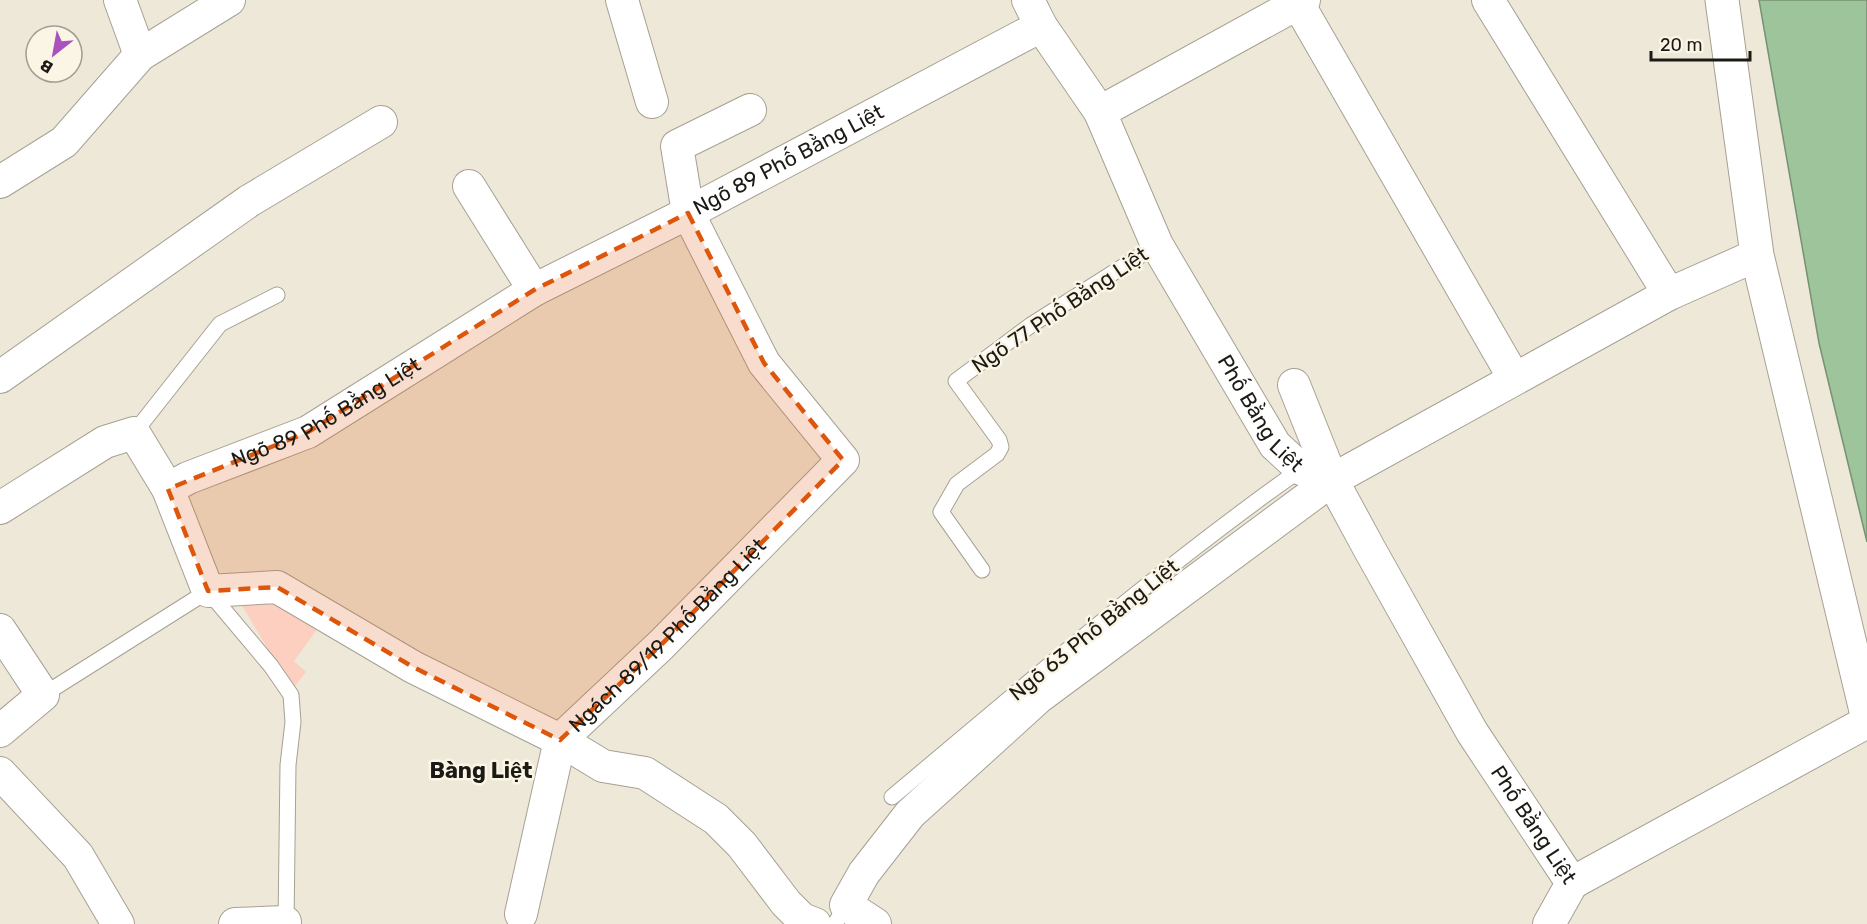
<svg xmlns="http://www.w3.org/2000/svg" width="1867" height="924" viewBox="0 0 1867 924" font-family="Rubik,sans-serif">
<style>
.green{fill:#fccfc1}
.water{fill:#9ec49b;stroke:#779173;stroke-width:1.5}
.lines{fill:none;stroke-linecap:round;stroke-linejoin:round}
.service-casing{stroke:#a7a193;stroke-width:17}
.minor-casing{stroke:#a7a193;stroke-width:34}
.tertiary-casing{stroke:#a7a193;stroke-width:35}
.service{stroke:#fff;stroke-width:15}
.minor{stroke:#fff;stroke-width:32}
.tertiary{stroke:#fff;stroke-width:33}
.marked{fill:#de560c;fill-opacity:0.2;stroke:#de560c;stroke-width:4.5;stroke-dasharray:12 8;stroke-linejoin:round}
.labels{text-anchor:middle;stroke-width:5;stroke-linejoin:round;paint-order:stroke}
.street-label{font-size:21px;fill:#1c1a15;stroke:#fbf5e6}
.neighbourhood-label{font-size:22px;font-weight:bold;fill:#1c1a15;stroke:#fbf5e6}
</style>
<rect width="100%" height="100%" fill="#eee8d8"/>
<!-- green -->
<polygon class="green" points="242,590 321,624 294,661 306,672 292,690 237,597"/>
<!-- water -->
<polygon class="water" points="1759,0 1867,0 1867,542 1819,343"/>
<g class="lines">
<defs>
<g id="service">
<polyline points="134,433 220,324 277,295"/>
<polyline points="982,570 941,512 957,484 997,454 1001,447 999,440 956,381 1031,325 1157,245"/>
<polyline points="43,695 208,591 271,666 291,695 293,722 288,765 286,924"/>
<path d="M892,797C1026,685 1158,570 1301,469"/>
<polyline points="835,924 846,905"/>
</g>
<g id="minor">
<polyline points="120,0 140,55"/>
<polyline points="622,0 652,102"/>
<path id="s1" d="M1028,0L1041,26L1100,112L1157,245L1275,445L1301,469L1332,480"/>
<polyline points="1296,0 1514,378"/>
<polyline points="1488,0 1669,294"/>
<polyline points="1100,112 1304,0"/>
<polyline points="0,182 64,142 140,55 229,0"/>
<polyline points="469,186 534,290"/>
<polyline points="0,377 249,201 381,122"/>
<path id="s2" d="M1294,385L1332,480L1370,550L1472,732L1572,883L1549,924"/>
<path id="s3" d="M168,489L188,478L308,432L534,290L688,213L1041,26"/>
<polyline points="0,508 105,442 134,433 168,489 208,591 277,587 413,667 560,740 603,766 645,773 716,819 742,845 786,903 802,919 815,924"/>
<polyline points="0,630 43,695 0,731"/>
<path id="s4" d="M560,740L661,645L843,460L764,363L688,213L677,146L750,110"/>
<polyline points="0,773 78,856 118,924"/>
<polyline points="1572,883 1867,722"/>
<polyline points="521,914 560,740"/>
<polyline points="235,924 285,922"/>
<polyline points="875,924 846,905 864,873 910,814 1039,697 1332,480 1669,294 1757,255"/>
</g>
<polyline id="tertiary" points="1722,0 1757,255 1867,715"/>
</defs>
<!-- service casing -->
<use href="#service" class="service-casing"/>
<!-- minor casing -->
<use href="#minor" class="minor-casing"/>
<!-- tertiary casing -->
<use href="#tertiary" class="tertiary-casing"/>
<!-- service -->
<use href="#service" class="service"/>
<!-- minor -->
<use href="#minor" class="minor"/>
<!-- tertiary -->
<use href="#tertiary" class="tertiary"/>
</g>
<!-- marked area -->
<path class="marked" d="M688,213L764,363L843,460L661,645L560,740L413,667L277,587L208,591L168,489L308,432L534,290Z"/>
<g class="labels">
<!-- street labels -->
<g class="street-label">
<text dy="7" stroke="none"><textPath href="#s3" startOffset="704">Ngõ 89 Phố Bằng Liệt</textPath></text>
<text transform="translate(1060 310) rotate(-34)" y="7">Ngõ 77 Phố Bằng Liệt</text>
<text dy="7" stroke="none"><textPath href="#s3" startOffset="176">Ngõ 89 Phố Bằng Liệt</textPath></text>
<text dy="7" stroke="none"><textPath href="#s1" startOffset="476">Phố Bằng Liệt</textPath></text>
<text transform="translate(1094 630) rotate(-39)" y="7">Ngõ 63 Phố Bằng Liệt</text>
<text dy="7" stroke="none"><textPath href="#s4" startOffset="150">Ngách 89/19 Phố Bằng Liệt</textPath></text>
<text dy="7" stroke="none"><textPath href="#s2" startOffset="502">Phố Bằng Liệt</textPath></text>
</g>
<!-- neighbourhood labels -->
<g class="neighbourhood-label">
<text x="481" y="778">Bàng Liệt</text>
</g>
</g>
<!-- north arrow -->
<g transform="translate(54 54) rotate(211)"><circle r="28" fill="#fbf5e6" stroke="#a29d92" stroke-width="1.5"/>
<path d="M0-4.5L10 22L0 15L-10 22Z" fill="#aa51bd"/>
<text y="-9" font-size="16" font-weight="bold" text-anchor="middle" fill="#1c1a15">B</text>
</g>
<!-- scale -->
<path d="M1651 51v9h99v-9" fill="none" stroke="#1c1a15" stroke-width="3"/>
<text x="1660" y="51" font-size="18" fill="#1c1a15" stroke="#fbf5e6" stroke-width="4.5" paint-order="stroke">20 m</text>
</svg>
